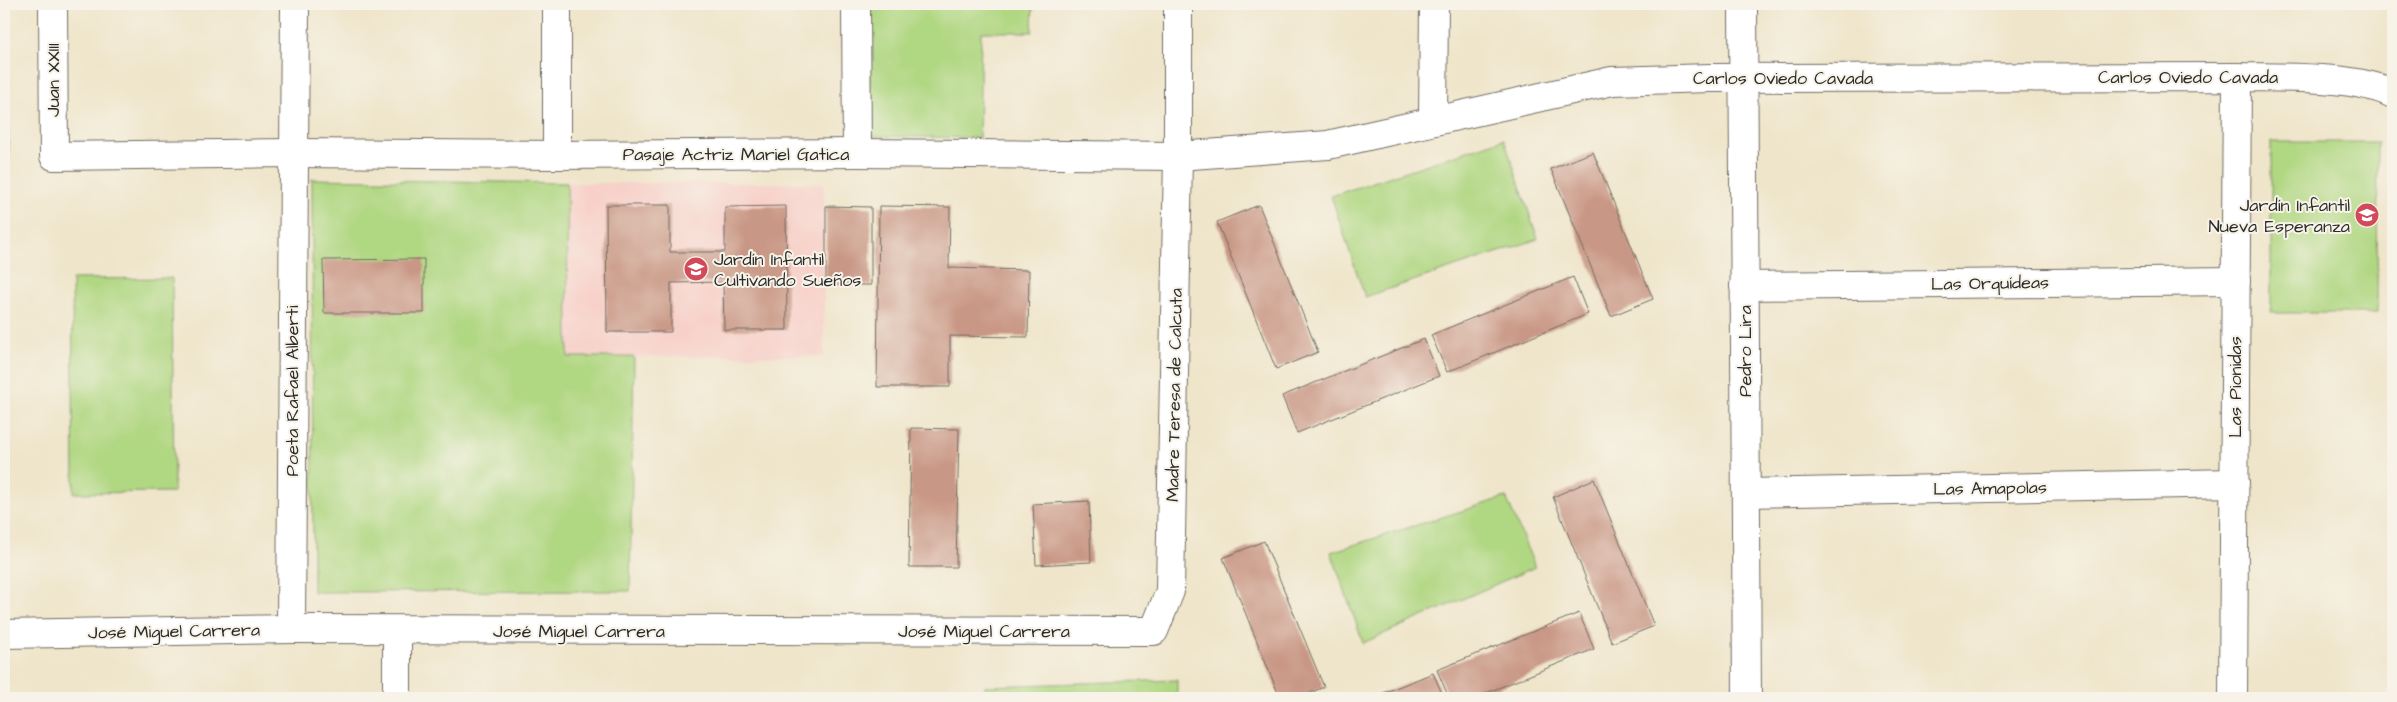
<svg xmlns="http://www.w3.org/2000/svg" width="2397" height="702" viewBox="0 0 2397 702" font-family="'Architects Daughter',sans-serif">
<style>
.built{fill:#f7d0c9}
.green{fill:#b0d782;stroke:#6e8156}
.building{fill:#c99785}
.lines{fill:none;stroke-linecap:round;stroke-linejoin:round}
.minor-casing{stroke:#706c63;stroke-width:30}
.minor{stroke:#fff;stroke-width:28}
.labels{text-anchor:middle;stroke-width:4;stroke-linejoin:round;paint-order:stroke}
.street-label{font-size:18px;fill:#2b2b2b;stroke:#f7f3e8}
.poi-label{font-size:18px;fill:#2b2b2b;stroke:#f7f3e8;text-anchor:end}
</style>
<rect width="100%" height="100%" fill="#f7f3e8"/>
<filter id="ink" filterUnits="userSpaceOnUse"><feTurbulence type="fractalNoise" baseFrequency=".02" numOctaves="2"/><feDisplacementMap in="SourceGraphic" scale="10" xChannelSelector="R" yChannelSelector="G"/><feConvolveMatrix kernelMatrix="1 2 1 2 8 2 1 2 1" color-interpolation-filters="sRGB"/></filter>
<filter id="wash" filterUnits="userSpaceOnUse"><feTurbulence type="fractalNoise" baseFrequency=".0096" numOctaves="4" result="noise"/><feDisplacementMap in="SourceGraphic" scale="20" xChannelSelector="R" yChannelSelector="G"/><feGaussianBlur stdDeviation="1.12" result="paint"/><feColorMatrix in="noise" values="0 0 0 0 0 0 0 0 0 0 0 0 0 0 0 0 0 1.4 0 .05"/><feComposite in="paint" operator="in"/></filter>
<g filter="url(#wash)">
<rect width="100%" height="100%" fill="#efe5ca"/>
<!-- built -->
<polygon class="built" points="567,183 824,183 824,356 568,357"/>
<!-- green -->
<g class="green">
<polygon points="870,4 1033,4 1032,32 981,32 979,138 869,136"/>
<polygon points="4,14 6,14 9,158 4,158"/>
<polygon points="1504,139 1538,239 1365,297 1331,196"/>
<polygon points="2271,142 2378,142 2377,313 2271,313"/>
<polygon points="312,179 567,183 568,357 634,357 630,591 313,592"/>
<polygon points="172,278 174,492 74,493 72,279"/>
<polygon points="1506,497 1535,567 1363,643 1331,552"/>
<polygon points="1177,680 1177,698 984,698 985,686"/>
</g>
<g id="blocks">
<!-- building -->
<g class="building">
<polygon points="1593,152 1653,299 1611,316 1551,169"/>
<polygon points="606,205 670,205 670,252 725,252 725,207 786,206 787,330 724,330 723,282 671,283 671,332 607,332"/>
<polygon points="1259,205 1318,352 1276,369 1217,222"/>
<polygon points="826,206 871,207 871,285 826,285"/>
<polygon points="879,206 950,207 949,268 1029,270 1028,337 950,336 950,387 877,387"/>
<polygon points="424,259 424,313 324,313 323,260"/>
<polygon points="1573,277 1588,314 1447,372 1431,335"/>
<polygon points="1424,339 1439,376 1297,433 1282,396"/>
<polygon points="911,428 959,429 956,567 909,567"/>
<polygon points="1594,479 1654,626 1612,643 1553,497"/>
<polygon points="1089,501 1091,562 1036,565 1033,504"/>
<polygon points="1264,541 1324,687 1298,698 1280,698 1223,558"/>
<polygon points="1579,613 1594,649 1474,698 1449,698 1437,670"/>
<polygon points="1433,673 1444,698 1371,698"/>
</g>
</g>
</g>
<g filter="url(#ink)">
<use href="#blocks" fill-opacity="0" stroke="#706c63" stroke-width="1"/>
<g class="lines">
<defs>
<g id="minor">
<path d="M53,4L54,156L294,153L557,155L857,153L1178,156L1328,145L1612,81L1710,78L2237,77C2280,78 2357,75 2393,94"/>
<polyline points="557,4 557,155"/>
<polyline points="856,4 857,153"/>
<polyline points="1743,4 1747,698"/>
<polyline points="1433,120 1434,4"/>
<polyline points="1744,286 2236,281"/>
<polyline points="1746,493 2235,483"/>
<polyline points="291,629 295,4"/>
<polyline points="4,634 291,629 1154,631 1170,591 1178,156 1178,4"/>
<polyline points="397,698 397,631"/>
<polyline points="2233,698 2237,77"/>
</g>
</defs>
<!-- minor casing -->
<use href="#minor" class="minor-casing"/>
<!-- minor -->
<use href="#minor" class="minor"/>
</g>
</g>
<!-- icons -->
<defs>
<symbol id="school-disc" viewBox="-11 -11 22 22"><circle r="9.5" fill="#d1495b" stroke="#f7f3e8"/><path d="M0-5L7-2L0 1L-7-2ZM-4 1L0 2.5L4 1V4Q0 6-4 4Z" fill="#fff"/></symbol>
</defs>
<g fill-rule="evenodd">
<use href="#school-disc" x="2353" y="201" width="28" height="28"/>
<use href="#school-disc" x="682" y="255" width="28" height="28"/>
</g>
<g class="labels">
<!-- street labels -->
<g class="street-label">
<text x="2188" y="83">Carlos Oviedo Cavada</text>
<text x="1783" y="84">Carlos Oviedo Cavada</text>
<text transform="translate(53 80) rotate(-90)" y="6">Juan XXIII</text>
<text x="736" y="160">Pasaje Actriz Mariel Gatica</text>
<text transform="translate(1990 283) rotate(-1)" y="6">Las Orquídeas</text>
<text transform="translate(1745 351) rotate(-90)" y="6">Pedro Lira</text>
<text transform="translate(2235 387) rotate(-90)" y="6">Las Pionidas</text>
<text transform="translate(292 391) rotate(-90)" y="6">Poeta Rafael Alberti</text>
<text transform="translate(1174 395) rotate(-89)" y="6">Madre Teresa de Calcuta</text>
<text transform="translate(1990 488) rotate(-1)" y="6">Las Amapolas</text>
<text transform="translate(174 631) rotate(-1)" y="6">José Miguel Carrera</text>
<text x="579" y="637">José Miguel Carrera</text>
<text x="984" y="637">José Miguel Carrera</text>
</g>
<!-- poi labels -->
<g class="poi-label">
<text x="2350" y="211">Jardín Infantil<tspan x="2350" dy="21">Nueva Esperanza</tspan></text>
<text x="714" y="265" text-anchor="start">Jardín Infantil<tspan x="714" dy="21">Cultivando Sueños</tspan></text>
</g>
</g>
<!-- margin -->
<rect width="2397" height="702" fill="none" stroke="#f7f3e8" stroke-width="20"/>
</svg>
